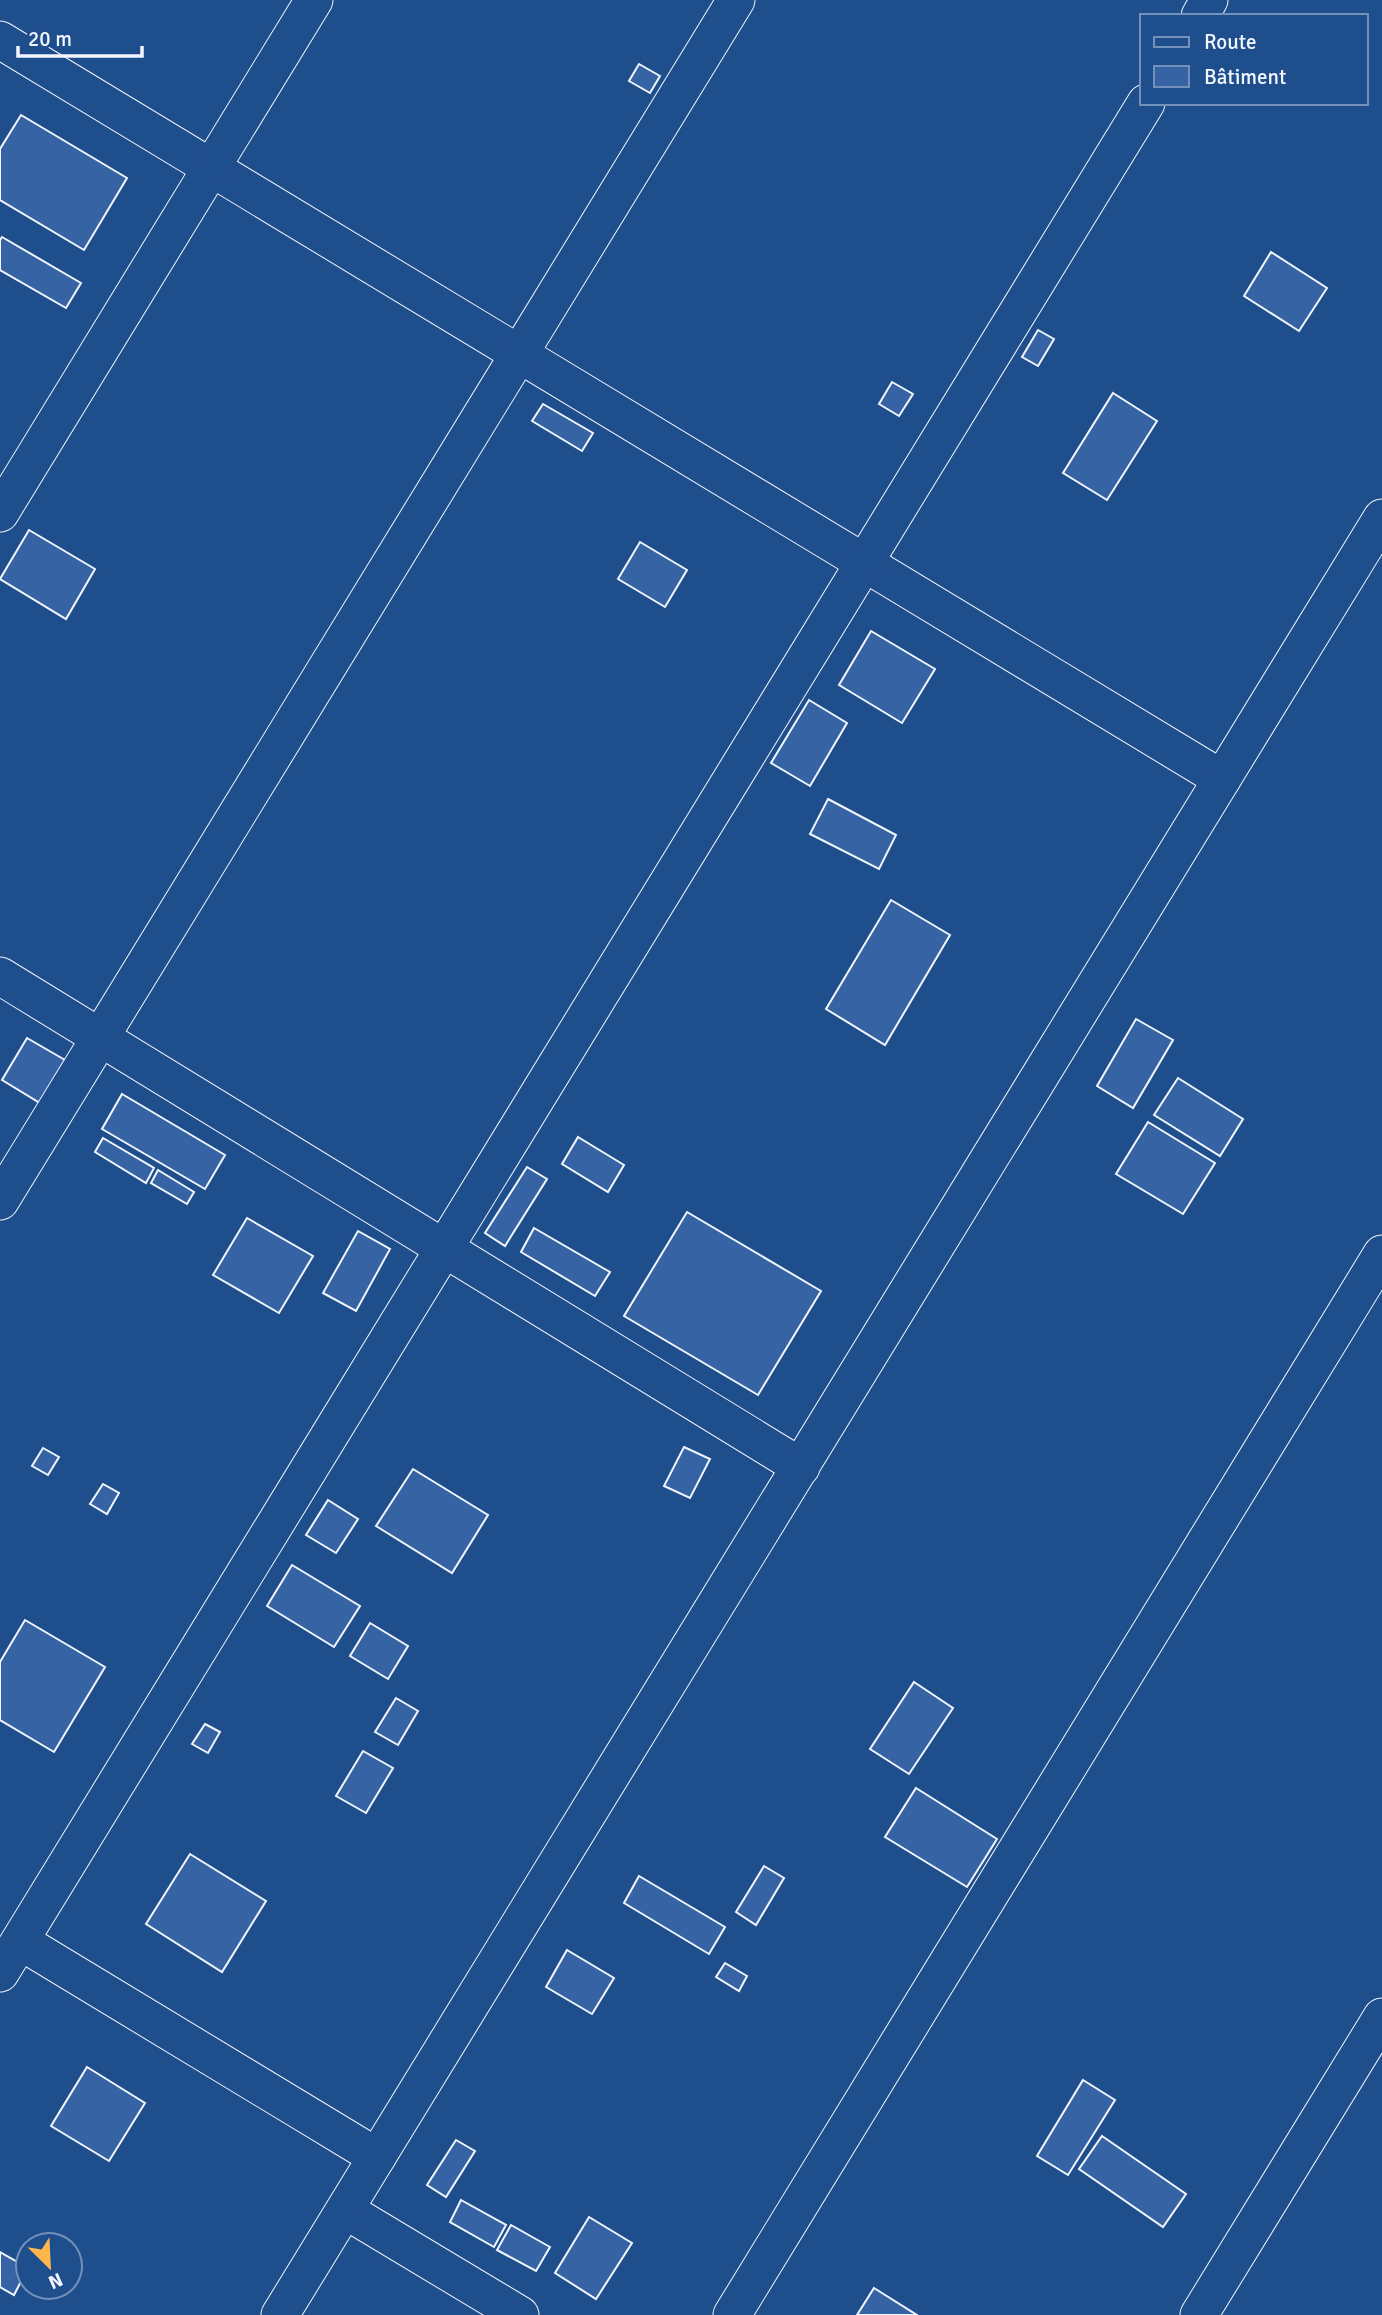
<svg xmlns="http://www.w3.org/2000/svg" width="1382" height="2315" viewBox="0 0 1382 2315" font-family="Signika,sans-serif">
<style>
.building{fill:#3563a3;stroke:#f2f6ff;stroke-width:2}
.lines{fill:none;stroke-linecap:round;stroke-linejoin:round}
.street-casing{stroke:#f2f6ff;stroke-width:39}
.street{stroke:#1f4e8c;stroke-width:37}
</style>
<rect width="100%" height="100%" fill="#1f4e8c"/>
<!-- building -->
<g class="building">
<polygon points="639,64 660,76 650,93 629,81"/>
<polygon points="21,115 127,178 84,250 0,200 0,149"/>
<polygon points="2,237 81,283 66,308 0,270 0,240"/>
<polygon points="1271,252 1327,288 1299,331 1244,296"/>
<polygon points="1038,330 1054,339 1038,366 1022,357"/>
<polygon points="892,382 913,394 899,416 879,404"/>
<polygon points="1113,393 1157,421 1107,500 1063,473"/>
<polygon points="543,404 593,433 582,451 532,421"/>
<polygon points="29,530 95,569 66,619 0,579"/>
<polygon points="640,542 687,570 665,607 618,579"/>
<polygon points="871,631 935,669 902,723 839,685"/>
<polygon points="809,700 847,723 810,786 771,763"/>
<polygon points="828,799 896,835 879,869 810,834"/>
<polygon points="891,900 950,935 885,1045 826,1009"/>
<polygon points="1136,1019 1173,1040 1133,1108 1097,1086"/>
<polygon points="27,1038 65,1060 40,1103 2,1080"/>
<polygon points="1178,1078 1243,1119 1220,1156 1154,1115"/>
<polygon points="122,1094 225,1155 205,1189 102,1129"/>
<polygon points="1148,1122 1215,1163 1183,1214 1116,1174"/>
<polygon points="578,1137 624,1165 608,1192 562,1164"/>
<polygon points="103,1138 154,1168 146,1183 95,1152"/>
<polygon points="527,1167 547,1179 505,1246 485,1233"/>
<polygon points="158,1170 194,1192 187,1204 151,1183"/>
<polygon points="687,1212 821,1291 758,1395 624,1316"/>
<polygon points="247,1218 313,1256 279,1313 213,1275"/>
<polygon points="534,1228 610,1272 595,1296 521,1252"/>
<polygon points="358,1231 390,1249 356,1311 323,1293"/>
<polygon points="684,1447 710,1459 690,1498 664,1486"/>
<polygon points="43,1448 59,1457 48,1475 32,1466"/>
<polygon points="413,1469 488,1515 452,1573 376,1526"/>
<polygon points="103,1484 119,1493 107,1514 90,1504"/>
<polygon points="328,1500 358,1519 336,1553 306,1535"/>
<polygon points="292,1565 360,1606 334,1647 267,1606"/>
<polygon points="25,1620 105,1667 54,1752 0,1720 0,1662"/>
<polygon points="370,1623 408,1646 388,1679 350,1656"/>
<polygon points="914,1682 953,1708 909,1774 870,1749"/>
<polygon points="396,1698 418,1711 398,1745 375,1732"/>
<polygon points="205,1724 220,1732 208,1753 192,1744"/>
<polygon points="363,1751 393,1768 366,1813 336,1796"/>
<polygon points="916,1788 997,1839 967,1887 885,1837"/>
<polygon points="190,1854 266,1901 222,1972 146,1924"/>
<polygon points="764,1866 784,1878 756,1925 736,1912"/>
<polygon points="639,1876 725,1927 709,1954 624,1903"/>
<polygon points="567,1950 614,1978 592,2014 546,1987"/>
<polygon points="725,1963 747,1976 739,1991 716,1977"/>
<polygon points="87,2067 145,2103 109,2161 51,2126"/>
<polygon points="1083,2080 1115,2100 1068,2175 1037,2156"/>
<polygon points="1102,2136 1186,2194 1163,2227 1079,2169"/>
<polygon points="456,2140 475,2151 446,2197 427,2185"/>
<polygon points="461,2200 506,2225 494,2247 450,2222"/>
<polygon points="589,2217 632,2243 596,2299 555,2273"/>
<polygon points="511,2225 550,2247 536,2271 497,2250"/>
<polygon points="0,2252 28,2268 14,2295 0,2287"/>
<polygon points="874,2288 917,2315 857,2315"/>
</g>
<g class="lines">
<defs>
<g id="street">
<polyline points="1200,16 1209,0"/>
<polyline points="0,40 1222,779"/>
<polyline points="0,513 314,0"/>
<polyline points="0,976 801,1467"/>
<polyline points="0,1201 736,0"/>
<polyline points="20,1941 377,2157"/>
<polyline points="0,1973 1146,103"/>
<polyline points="345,2210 520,2315"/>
<polyline points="280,2315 1382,518"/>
<polyline points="732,2315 1382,1254"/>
<polyline points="1199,2315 1382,2017"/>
</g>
</defs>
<!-- street casing -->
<use href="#street" class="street-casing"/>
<!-- street -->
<use href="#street" class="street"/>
</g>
<!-- legend -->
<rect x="1140" y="14" width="228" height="91" fill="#1f4e8c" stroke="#7391ba" stroke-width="2"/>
<rect x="1154" y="37" width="35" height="10" fill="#1f4e8c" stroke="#7391ba" stroke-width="2"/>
<text x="1204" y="49" font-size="21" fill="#f2f6ff">Route</text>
<rect x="1154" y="66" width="35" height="21" fill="#3563a3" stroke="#7391ba" stroke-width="2"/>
<text x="1204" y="84" font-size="21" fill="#f2f6ff">Bâtiment</text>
<!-- north arrow -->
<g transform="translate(49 2266) rotate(156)"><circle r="33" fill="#1f4e8c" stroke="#7391ba" stroke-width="2"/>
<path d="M0-5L12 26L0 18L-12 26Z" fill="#ffb74d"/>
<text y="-10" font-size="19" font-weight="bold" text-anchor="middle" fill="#f2f6ff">N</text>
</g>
<!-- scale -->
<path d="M18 46v10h124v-10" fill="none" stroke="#f2f6ff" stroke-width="3.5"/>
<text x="28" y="46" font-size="21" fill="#f2f6ff" stroke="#1f4e8c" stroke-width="5" paint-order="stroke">20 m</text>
</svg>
